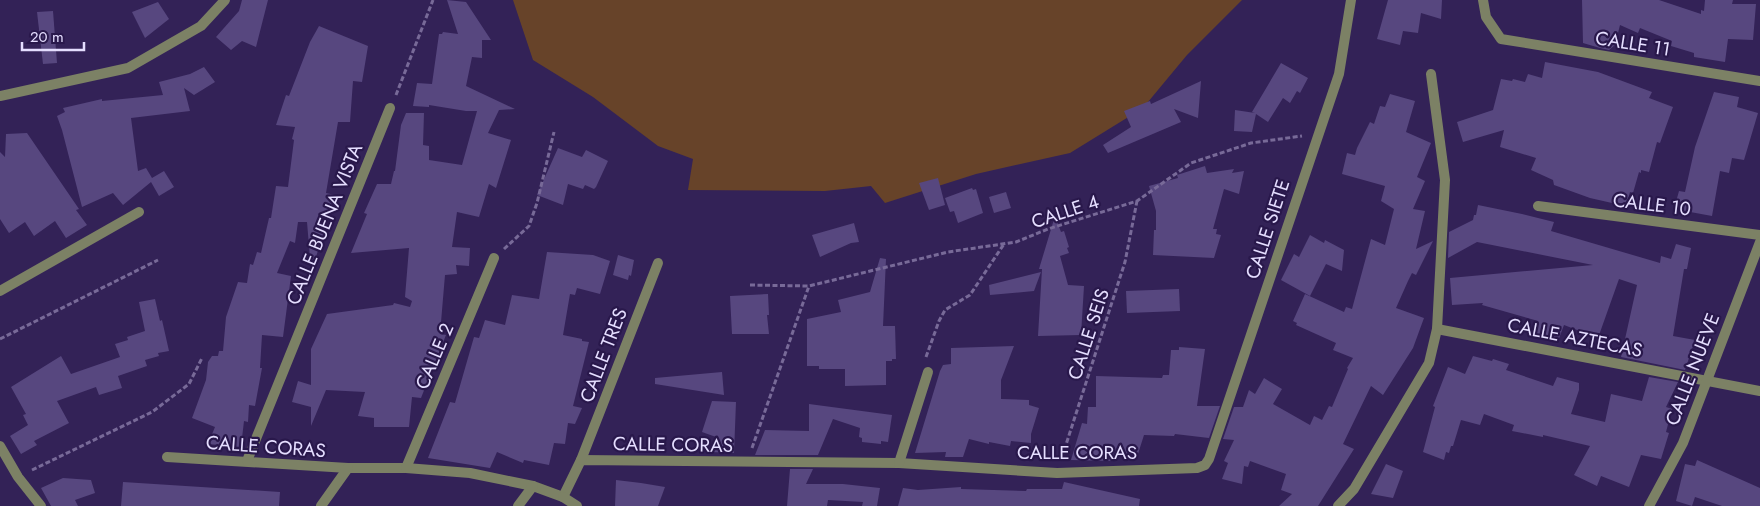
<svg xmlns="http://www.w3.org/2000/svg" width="1760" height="506" viewBox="0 0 1760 506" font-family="Jost,sans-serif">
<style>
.green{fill:#674329}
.building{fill:#57477f}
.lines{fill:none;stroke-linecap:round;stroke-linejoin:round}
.path{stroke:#786a98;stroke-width:3;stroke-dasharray:5 2.5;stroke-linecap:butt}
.street{stroke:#7c8165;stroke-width:10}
.labels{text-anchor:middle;stroke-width:4.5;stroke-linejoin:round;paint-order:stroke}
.street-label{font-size:19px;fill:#e5deff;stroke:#29184b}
</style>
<rect width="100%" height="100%" fill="#332257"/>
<!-- green -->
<polygon class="green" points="513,0 1242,0 1187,55 1143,108 1070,153 976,174 885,203 871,186 825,191 688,190 693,159 658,146 593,97 533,60"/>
<!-- building -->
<g class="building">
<polygon points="242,0 268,0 256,47 242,41 231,50 216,37 239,11"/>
<polygon points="447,0 466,2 491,40 482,40 482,58 472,57 466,86 515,109 499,110 488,133 511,140 496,188 489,184 479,217 457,212 452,247 470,248 469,266 456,265 457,274 445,275 440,334 446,335 421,398 412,397 409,427 374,427 374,418 358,416 365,392 326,390 311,426 311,407 292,402 298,381 311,385 311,349 327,314 393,305 394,303 410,307 412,301 405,297 409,248 351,253 367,214 364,213 377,184 391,184 394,171 395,171 401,125 406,113 424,113 423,145 429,146 429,160 462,165 477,111 466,111 429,105 429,107 413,106 417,83 432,84 439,34 442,34 443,32 458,34"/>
<polygon points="1388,0 1442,0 1441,19 1421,13 1418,33 1403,31 1400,45 1377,39"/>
<polygon points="1582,0 1659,0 1701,14 1701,10 1704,11 1705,0 1733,0 1732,4 1756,4 1753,40 1728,39 1725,62 1694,57 1694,53 1671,46 1672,41 1640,28 1638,33 1620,25 1615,45 1609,50 1600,48 1583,43"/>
<polygon points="158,2 169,19 145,38 132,12"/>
<polygon points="53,11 57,63 43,64 37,12"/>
<polygon points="319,26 368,46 362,82 353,81 350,122 338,122 326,193 335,195 312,270 311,270 307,222 298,222 295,243 290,241 277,273 291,276 283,337 262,335 260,368 262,368 255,406 249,405 248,422 244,421 241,447 208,444 215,427 192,418 206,380 208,362 212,356 218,356 219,351 223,351 226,317 238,282 247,283 250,264 253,265 257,252 261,253 269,218 271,218 276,186 288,187 294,140 292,139 295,127 276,125 286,95 289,96 310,42"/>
<polygon points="1545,62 1598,72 1652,92 1649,98 1673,107 1660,143 1657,142 1649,172 1641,170 1641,173 1639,172 1633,193 1630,192 1627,203 1612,203 1590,198 1554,185 1553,180 1531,170 1536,158 1500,147 1504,130 1463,142 1457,122 1493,110 1501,79 1512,81 1513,79 1525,82 1528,74 1542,78"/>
<polygon points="1281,63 1308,78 1300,93 1297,91 1290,103 1283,98 1268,122 1256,114 1252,132 1234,131 1235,110 1255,113 1252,112"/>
<polygon points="204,67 215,82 194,95 184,88 190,111 131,118 138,171 146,168 152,178 164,171 174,187 159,196 151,182 123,205 113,193 82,207 62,130 57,116 65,112 63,108 102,99 102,101 163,95 159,82 190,74"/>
<polygon points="1201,81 1198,118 1174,109 1181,122 1108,153 1103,145 1131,127 1124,111 1150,101 1151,104"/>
<polygon points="1714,92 1739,97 1737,107 1758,113 1744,160 1732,158 1729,173 1720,171 1712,216 1674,209 1679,191 1685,192 1695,147"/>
<polygon points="1390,94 1415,101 1406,132 1431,143 1417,177 1425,181 1413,209 1425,211 1416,249 1433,241 1416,275 1412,273 1408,281 1396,308 1424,318 1413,348 1383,395 1371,386 1343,444 1354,449 1318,506 1279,506 1292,494 1281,490 1286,474 1250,461 1248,467 1244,466 1242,484 1222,479 1228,463 1224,461 1234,440 1223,439 1234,407 1243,407 1249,390 1255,394 1264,378 1282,389 1273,404 1310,425 1314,416 1322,420 1329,406 1332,407 1348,369 1347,368 1353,358 1333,350 1336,343 1296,325 1297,323 1293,321 1305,294 1344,312 1346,307 1352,309 1371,239 1385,245 1394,209 1381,201 1385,186 1342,174 1347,153 1355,155 1357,148 1370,122 1374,124 1380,106 1385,107"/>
<polygon points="27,133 79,209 76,210 87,225 66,238 55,221 34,236 25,222 9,233 0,219 0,152 5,157 6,134"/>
<polygon points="558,148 582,157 586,150 608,161 596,187 594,189 585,185 583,189 568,184 563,205 537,195"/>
<polygon points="1205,166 1207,173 1234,169 1232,173 1244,171 1239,194 1224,189 1213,229 1217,229 1216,234 1221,235 1214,258 1153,255 1154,230 1156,230 1156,211 1149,186 1178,178 1177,175"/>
<polygon points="938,178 945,205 929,210 919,183"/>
<polygon points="972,188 973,190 976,189 983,213 958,223 954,211 950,212 945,198"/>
<polygon points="1006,192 1011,208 994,213 989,197"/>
<polygon points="1478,205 1522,214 1554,222 1551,231 1660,263 1661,256 1671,259 1676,244 1691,248 1687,269 1684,269 1673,336 1695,340 1685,370 1621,357 1637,285 1619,279 1598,338 1564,325 1558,341 1534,333 1538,321 1482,305 1483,303 1452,305 1450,278 1593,265 1477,242 1448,258 1449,232 1473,220 1474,215 1476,215"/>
<polygon points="1055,216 1061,232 1064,231 1069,247 1067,248 1069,253 1060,256 1068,285 1084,286 1081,335 1038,336 1042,269 1039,269"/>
<polygon points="854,223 859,242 851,243 820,257 812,235"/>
<polygon points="1310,235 1324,243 1325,240 1344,250 1342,271 1326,264 1310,296 1281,280 1294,254 1299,257"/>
<polygon points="547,252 593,255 610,261 600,294 577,288 575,295 570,294 563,335 582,339 582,341 589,342 573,406 582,408 575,424 568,423 565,444 554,443 549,465 524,460 523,463 497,452 490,468 428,458 450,402 455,403 474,337 479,338 485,320 505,325 512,295 539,299"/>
<polygon points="618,255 634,260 631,276 629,275 628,280 613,275"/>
<polygon points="880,258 886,259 883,326 895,326 896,359 892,359 892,361 886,361 886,385 845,386 845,369 819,369 819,366 807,366 807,319 841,312 838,300 870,292"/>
<polygon points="1041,272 1034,291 990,295 989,285"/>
<polygon points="1179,289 1180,311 1127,313 1126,291"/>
<polygon points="768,294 769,315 767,315 769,334 732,334 730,296"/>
<polygon points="155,299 160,321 162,320 169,351 158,353 159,356 145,360 147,366 118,376 122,388 99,395 96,387 57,401 69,423 34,441 37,445 21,454 10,436 28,425 23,415 26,414 11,387 61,356 71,374 120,357 115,344 128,340 127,337 145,331 139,302"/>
<polygon points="1014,346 1001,380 1001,399 1029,400 1029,405 1039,408 1031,434 1031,443 1011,441 1010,446 989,442 989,444 969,439 963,457 945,457 946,452 915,453 940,371 943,365 951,364 951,348"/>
<polygon points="1179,347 1205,349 1197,406 1220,406 1209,438 1175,434 1174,436 1144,435 1137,457 1115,452 1113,461 1071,460 1082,423 1087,424 1088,407 1096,407 1096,376 1162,378 1163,375 1169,375 1171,350 1179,350"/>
<polygon points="1473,356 1492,361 1493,359 1509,364 1506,370 1553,386 1557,377 1579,383 1579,390 1571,414 1605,422 1611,394 1642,401 1649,377 1678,382 1666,407 1672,409 1666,432 1669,433 1661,459 1641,455 1629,487 1601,476 1597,486 1574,475 1590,446 1543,435 1543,437 1512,431 1514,425 1484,414 1480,425 1461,420 1453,446 1451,446 1449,453 1446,452 1444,460 1423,452 1435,407 1433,406 1448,367 1465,374"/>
<polygon points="722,372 724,395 655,384 655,378"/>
<polygon points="712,401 736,402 734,453 711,452 716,437 702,432"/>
<polygon points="809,404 892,415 888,442 881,441 881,444 862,442 862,438 859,437 860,428 833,419 818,455 755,455 765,430 809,431"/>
<polygon points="1697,460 1760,488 1760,506 1722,506 1695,497 1692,506 1676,501 1685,464 1695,466"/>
<polygon points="1386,464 1403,471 1393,498 1371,494"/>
<polygon points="790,469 813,469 806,484 843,484 880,488 877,506 862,506 863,502 828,500 827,506 787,506"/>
<polygon points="63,478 91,480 95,493 75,500 78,506 51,506 41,488"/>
<polygon points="616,480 641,483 665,487 658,506 615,506"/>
<polygon points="123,482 280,492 279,506 121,506"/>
<polygon points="1064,482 1140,499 1139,506 898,506 903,488 918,490 961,487 961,489 1026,491 1027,489 1062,489"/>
</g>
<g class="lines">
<!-- path -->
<g class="path">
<polyline points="396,95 433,0"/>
<polyline points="504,249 529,226 537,203 554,132"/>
<polyline points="750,285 809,286 948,252 1016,242 1048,229 1137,201 1191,163 1251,143 1302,136"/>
<polyline points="0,339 158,260"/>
<polyline points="926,357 939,321 945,310 970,295 1004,244"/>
<polyline points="752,448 809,286"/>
<polyline points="1062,457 1125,262 1137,201"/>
<polyline points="32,470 152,412 189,384 202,358"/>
</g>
<!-- street -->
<g class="street">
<polyline points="1483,0 1486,17 1501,39 1760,81"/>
<polyline points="0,96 128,68 201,26 225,0"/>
<polyline points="1538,206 1760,235"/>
<polyline points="0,291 139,212"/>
<polyline points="1437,329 1760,391"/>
<polyline points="0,446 18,477 41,506"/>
<polyline points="167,457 348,468 406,468 470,473 533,486 563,497 581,460 899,463 1057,473 1197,468 1205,465 1209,459 1339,74 1351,0"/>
<polyline points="581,460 658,263"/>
<polyline points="247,461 390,108"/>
<polyline points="899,463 928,372"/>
<polyline points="406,468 494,258"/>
<polyline points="563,497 577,506"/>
<polyline points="321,506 348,468"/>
<polyline points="518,506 533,486"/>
<polyline points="1338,506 1354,489 1429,363 1437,329 1445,180 1431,74"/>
<polyline points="1649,506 1683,443 1760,242"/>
</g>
</g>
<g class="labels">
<!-- street labels -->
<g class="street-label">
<text transform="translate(1633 43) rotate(9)" y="7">CALLE 11</text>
<text transform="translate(1652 204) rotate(7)" y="7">CALLE 10</text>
<text transform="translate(1065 211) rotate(-18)" y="7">CALLE 4</text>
<text transform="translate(324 224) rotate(-68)" y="7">CALLE BUENA VISTA</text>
<text transform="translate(1267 229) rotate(-72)" y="7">CALLE SIETE</text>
<text transform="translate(1088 334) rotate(-72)" y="7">CALLE SEIS</text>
<text transform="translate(1575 337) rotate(11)" y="7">CALLE AZTECAS</text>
<text transform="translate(603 355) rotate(-69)" y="7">CALLE TRES</text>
<text transform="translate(434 356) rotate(-67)" y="7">CALLE 2</text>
<text transform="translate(1692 369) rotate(-69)" y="7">CALLE NUEVE</text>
<text transform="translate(673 444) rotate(1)" y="7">CALLE CORAS</text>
<text transform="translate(266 446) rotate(4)" y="7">CALLE CORAS</text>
<text x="1077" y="459">CALLE CORAS</text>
</g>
</g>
<!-- scale -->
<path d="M22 42v8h62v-8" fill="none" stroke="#e5deff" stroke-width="2.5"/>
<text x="30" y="42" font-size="15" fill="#e5deff" stroke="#29184b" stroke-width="4" paint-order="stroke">20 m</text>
</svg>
